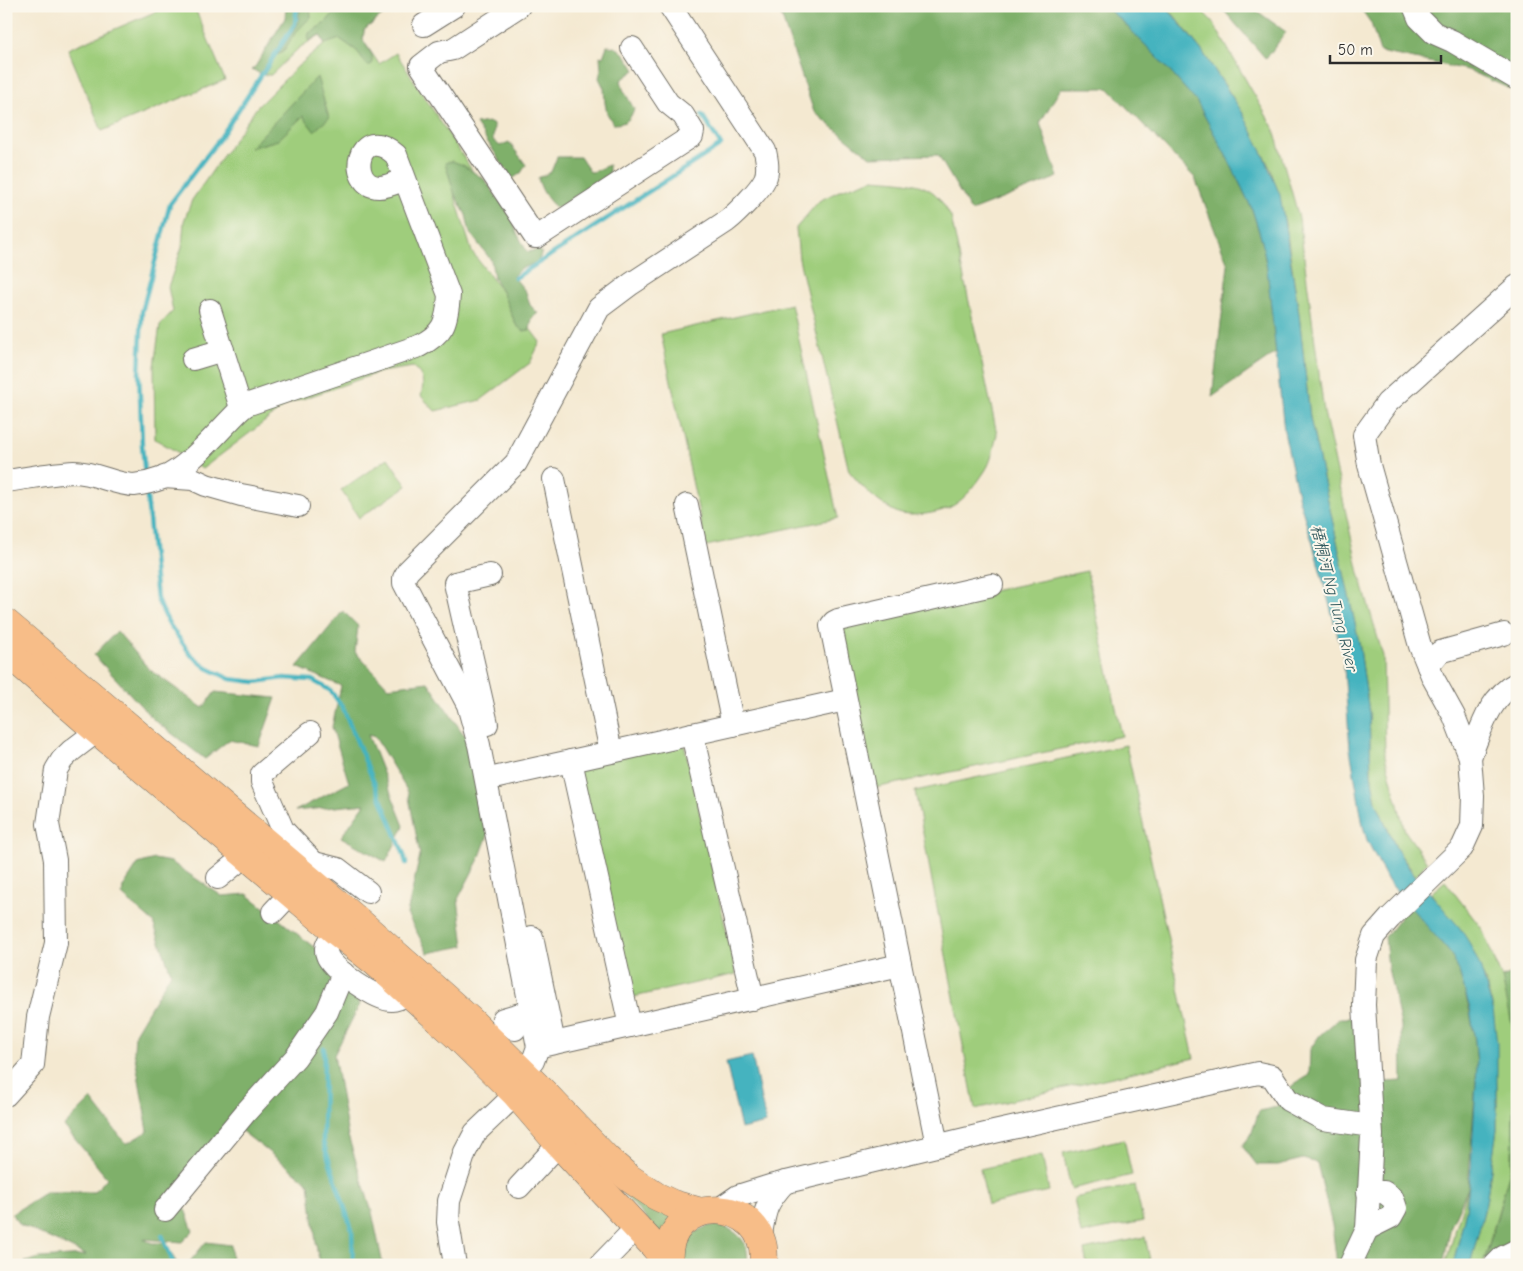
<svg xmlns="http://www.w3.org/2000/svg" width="1523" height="1271" viewBox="0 0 1523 1271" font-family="'Comic Neue','LXGW WenKai TC',sans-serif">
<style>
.green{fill:#9fcd7b;stroke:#657c53}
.forest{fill:#7fb06b;stroke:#556e4b}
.water{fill:#44b3bf;stroke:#386f75}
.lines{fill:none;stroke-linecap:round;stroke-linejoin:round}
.stream{stroke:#44b3bf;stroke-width:4.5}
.minor-casing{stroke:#716e65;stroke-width:24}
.major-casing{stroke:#716e65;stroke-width:29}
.minor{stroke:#fff;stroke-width:22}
.major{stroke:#f7bd88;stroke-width:28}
.labels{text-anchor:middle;stroke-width:4;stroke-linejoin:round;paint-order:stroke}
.water-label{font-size:16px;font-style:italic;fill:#345b5f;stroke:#fbf7ec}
</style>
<rect width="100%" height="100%" fill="#fbf7ec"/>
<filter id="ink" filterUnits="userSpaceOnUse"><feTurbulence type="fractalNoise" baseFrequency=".02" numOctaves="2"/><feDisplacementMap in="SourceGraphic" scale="10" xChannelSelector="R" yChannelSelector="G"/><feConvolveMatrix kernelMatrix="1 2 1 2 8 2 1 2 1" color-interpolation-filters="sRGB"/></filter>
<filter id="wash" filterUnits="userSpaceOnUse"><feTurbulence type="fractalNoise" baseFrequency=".0096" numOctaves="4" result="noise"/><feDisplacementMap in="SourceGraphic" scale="20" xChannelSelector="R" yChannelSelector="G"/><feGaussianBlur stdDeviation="1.12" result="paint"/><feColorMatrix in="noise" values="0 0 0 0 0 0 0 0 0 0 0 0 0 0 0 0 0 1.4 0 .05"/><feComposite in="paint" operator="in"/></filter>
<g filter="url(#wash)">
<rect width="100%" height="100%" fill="#f4e9d1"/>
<!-- green -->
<g class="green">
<polygon points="169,6 194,6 225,80 102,131 68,49"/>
<path d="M298,6H394L364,30L363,40L379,64L396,53L525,252L454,193L472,252L540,342L530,363L481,400L435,411L421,396C424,383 424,376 413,367L380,372L288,404L202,469L191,460L155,439L154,366L160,325L173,311L168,287L182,247L184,221L192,200L257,107L297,67L325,44L320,35L299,48L271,75H264L296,24Z"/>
<polygon points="1164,6 1197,6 1212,21 1274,129 1299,218 1324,412 1359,573 1383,656 1385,756 1405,831 1427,862 1416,876 1397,850 1376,802 1371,774 1369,712 1359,642 1310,418 1299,314 1286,227 1271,170 1242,112 1226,87 1202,51 1174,15"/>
<path d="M873,179C894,181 923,180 938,197C943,203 947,210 951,217L997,434C994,446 992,461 985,471C978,482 966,498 954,505C943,513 910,518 898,513C878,504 862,487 849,471L799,259L796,228L819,201L841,190Z"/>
<polygon points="791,304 838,518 706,546 661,334"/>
<polygon points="388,458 407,486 359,518 341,490"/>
<polygon points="1087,571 1122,736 870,789 835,624"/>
<polygon points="684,743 736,974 629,998 577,767"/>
<polygon points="1126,745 1194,1058 975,1109 915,791"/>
<polygon points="1445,881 1482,929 1504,983 1515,1038 1512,1164 1483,1265 1470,1265 1486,1203 1497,1129 1497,1091 1493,1009 1485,979 1431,893"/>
<polygon points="1124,1139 1132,1175 1071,1189 1063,1153"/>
<polygon points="1042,1155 1049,1191 988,1205 980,1169"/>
<polygon points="1135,1185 1143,1221 1081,1234 1074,1198"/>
<polygon points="1468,1188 1466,1210 1453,1265 1445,1265"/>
<polygon points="1145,1237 1151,1265 1087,1265 1084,1250"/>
</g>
<!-- forest -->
<g class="forest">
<polygon points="286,6 296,6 294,24 260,74 252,69 255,67 285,18"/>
<polygon points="300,6 310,6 311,17 296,32 283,52 277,55 298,24"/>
<polygon points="327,6 394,6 364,30 363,40 372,55 372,64 368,66 357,51 340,39 325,44 320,35 308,41 309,33 325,23 334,13"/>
<polygon points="778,6 1104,6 1122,21 1158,58 1197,102 1229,161 1252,209 1262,241 1267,268 1276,353 1212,397 1228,265 1195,178 1108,88 1061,88 1040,123 1058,177 971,211 938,155 870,157 814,112"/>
<polygon points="1220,6 1250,6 1286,32 1266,59"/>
<polygon points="1359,6 1517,6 1517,92 1468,70 1380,52 1371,23"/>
<path d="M607,46C622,46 628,59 635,70L621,80L623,89L634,109C630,120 626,124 613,124L607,113L605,103L604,88L599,78L601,70L600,56L603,57Z"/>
<polygon points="317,77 329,118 314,131 303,116 278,140 250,148"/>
<polygon points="488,122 494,125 493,140 500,146 509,142 526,165 521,173 512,179 476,124"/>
<path d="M557,157H580L590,172C597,172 602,167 609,165V174L557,208C547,200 541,190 538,178L551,172Z"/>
<polygon points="452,161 463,165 485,180 513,219 516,231 527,252 537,250 542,252 538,262 520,269 513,276 526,292 530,305 538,313 532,318 530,330 523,331 516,325 502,292 494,278 491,260 470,233 466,215 455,195 445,163"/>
<polygon points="343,611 358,626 355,652 388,687 428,682 462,732 477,746 488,835 479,859 458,899 464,946 428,953 407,914 420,855 408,792 375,737 368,735 404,826 386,862 341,837 365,804 295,811 349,783 332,727 341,686 297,667"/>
<polygon points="117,631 149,669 203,708 215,692 276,698 259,746 229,740 205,759 153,719 94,655"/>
<polygon points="154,859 171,862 222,896 247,894 315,948 356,991 360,1004 334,1055 348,1136 372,1212 383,1265 321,1265 317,1251 309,1183 235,1126 179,1193 193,1231 182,1242 143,1239 152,1243 165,1243 178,1265 26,1265 25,1262 40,1258 86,1255 19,1224 12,1214 46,1192 95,1192 107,1178 64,1126 91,1099 126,1144 148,1131 134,1051 135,1033 171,973 153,922 122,895 123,887 138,864"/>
<polygon points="1410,905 1451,954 1459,971 1470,1012 1475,1041 1477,1066 1468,1188 1451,1226 1443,1265 1337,1265 1332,1225 1317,1163 1303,1159 1278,1165 1257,1165 1242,1146 1251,1135 1259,1111 1277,1107 1294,1084 1309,1075 1310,1049 1320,1035 1340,1018 1360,1018 1370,1095 1386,1082 1402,1081 1401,1025 1388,968 1385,937"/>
<polygon points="1517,972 1517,1248 1485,1260 1512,1164 1515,1038 1502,978"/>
<polygon points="626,1187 678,1215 662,1236 622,1192"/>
<path d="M713,1225C735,1227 751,1241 747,1265H684C680,1243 693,1229 713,1225Z"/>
<polygon points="206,1242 231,1245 232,1265 187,1265"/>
</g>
<!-- water -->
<g class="water">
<polygon points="1104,6 1164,6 1173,15 1202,51 1242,112 1260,147 1280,195 1299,314 1310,418 1359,642 1369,712 1371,774 1376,802 1396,848 1411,871 1460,928 1470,944 1480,966 1493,1009 1497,1043 1497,1129 1486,1203 1470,1265 1453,1265 1466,1210 1471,1168 1477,1066 1475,1041 1470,1009 1459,971 1451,954 1388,881 1367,840 1363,826 1350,749 1343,654 1312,541 1299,500 1284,431 1267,268 1262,241 1252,209 1229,161 1197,102 1158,58 1122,21"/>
<polygon points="752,1056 766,1123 741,1129 726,1062"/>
</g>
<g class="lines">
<!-- stream -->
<g class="stream">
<polyline points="515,278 721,145 702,115"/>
<polyline points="145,476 142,445 139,373 142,312 170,204 220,138 295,24 297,6"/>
<polyline points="146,488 157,599 169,624 191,655 207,668 230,679 255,682 284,678 312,680 330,690 343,708 403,852 406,863"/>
<polyline points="324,1048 323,1142 352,1230 353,1265"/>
<polyline points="162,1235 174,1265"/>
</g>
</g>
</g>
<g filter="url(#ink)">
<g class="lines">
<defs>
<g id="minor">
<polyline points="519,6 453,49 439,52 421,66 535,237 537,237 692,136 693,131 683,115 668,103 632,48"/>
<polyline points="1414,6 1419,18 1434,33 1452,41 1517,79"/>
<polyline points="424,25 454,6"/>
<polyline points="210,310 241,408"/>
<polyline points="193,359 223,350"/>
<polyline points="164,477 193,479 206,485 241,495 298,506"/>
<polyline points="554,479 611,752"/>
<path d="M6,481C28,478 52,473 74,472C95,472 115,485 134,485C143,484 155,481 163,478C190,467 219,430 240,410L246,405L419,346C444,333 447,323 449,295L396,155C357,120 346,186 379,187C388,187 397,182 405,179"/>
<polyline points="687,505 733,725"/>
<polyline points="1428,666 1440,652 1504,634"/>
<polyline points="487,724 455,583 490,575"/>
<polyline points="692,734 753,999"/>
<path d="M1470,757C1481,730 1489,697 1517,683"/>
<polyline points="498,777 571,761"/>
<polyline points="314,863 338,869 368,892"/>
<polyline points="305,876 314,863 283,830 262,782 262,774 310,733"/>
<polyline points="218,878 246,855"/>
<polyline points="273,912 291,893"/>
<path d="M337,932C331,938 323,945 327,955C331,969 378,1001 392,1000C398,1000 404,996 409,993"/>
<polyline points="532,937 554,1043"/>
<polyline points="630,1026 571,761 845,700"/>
<polyline points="515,1029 503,1019 531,1011"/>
<polyline points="541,1046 900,965"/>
<path d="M523,1072L533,1061L538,1047L479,745L468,705L404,583V578L408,571L516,463L599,308L631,284L727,221C737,213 759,191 765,179C769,170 767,160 765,151L670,6"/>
<polyline points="6,1095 33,1065 38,1017 56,943 55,860 48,824 56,770 62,760 71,751 92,735 94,728"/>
<polyline points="937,1145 831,626 834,622 838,620 992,585"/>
<polyline points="519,1187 559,1144"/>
<polyline points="719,1209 738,1196 770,1186 994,1132 1258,1073 1272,1076 1288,1100 1323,1119 1371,1126"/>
<polyline points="165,1210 246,1112 296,1057 327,1012 343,973"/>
<polyline points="1367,1229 1391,1217 1396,1208 1393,1199 1384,1192 1368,1192"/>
<path d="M760,1240C765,1211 764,1205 785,1182"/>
<polyline points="602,1263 637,1227"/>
<polyline points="455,1265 448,1222 449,1201 465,1152 475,1133 516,1094"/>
<polyline points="1350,1265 1367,1229 1372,1135 1364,1005 1366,960 1374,936 1390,918 1462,848 1472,826 1473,796 1470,757 1454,716 1433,678 1420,646 1369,465 1364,435 1387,403 1517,286"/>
<polyline points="1495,1265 1503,1257 1517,1250"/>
</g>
<g id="major">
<polyline points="6,623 356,919 470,1020 543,1092 607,1159 629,1178 656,1196 673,1204 701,1212"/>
<polyline points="6,651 94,728 337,932 375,962 409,993 456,1035 516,1094 559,1144 655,1247 668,1265"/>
<path d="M669,1265C661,1190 773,1194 763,1265"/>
</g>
</defs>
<!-- minor casing -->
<use href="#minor" class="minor-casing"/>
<!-- major casing -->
<use href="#major" class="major-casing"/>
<!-- minor -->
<use href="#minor" class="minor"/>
<!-- major -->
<use href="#major" class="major"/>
</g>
</g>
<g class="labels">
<!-- water labels -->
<g class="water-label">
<text transform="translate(1335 598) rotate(76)" y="6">梧桐河 Ng Tung River</text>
</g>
</g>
<!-- margin -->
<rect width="1523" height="1271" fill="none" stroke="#fbf7ec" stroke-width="25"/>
<!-- scale -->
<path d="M1330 55v8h111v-8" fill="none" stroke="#2b2b2b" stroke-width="2.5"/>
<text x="1338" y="55" font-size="15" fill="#2b2b2b" stroke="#fbf7ec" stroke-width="4" paint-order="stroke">50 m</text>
</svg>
